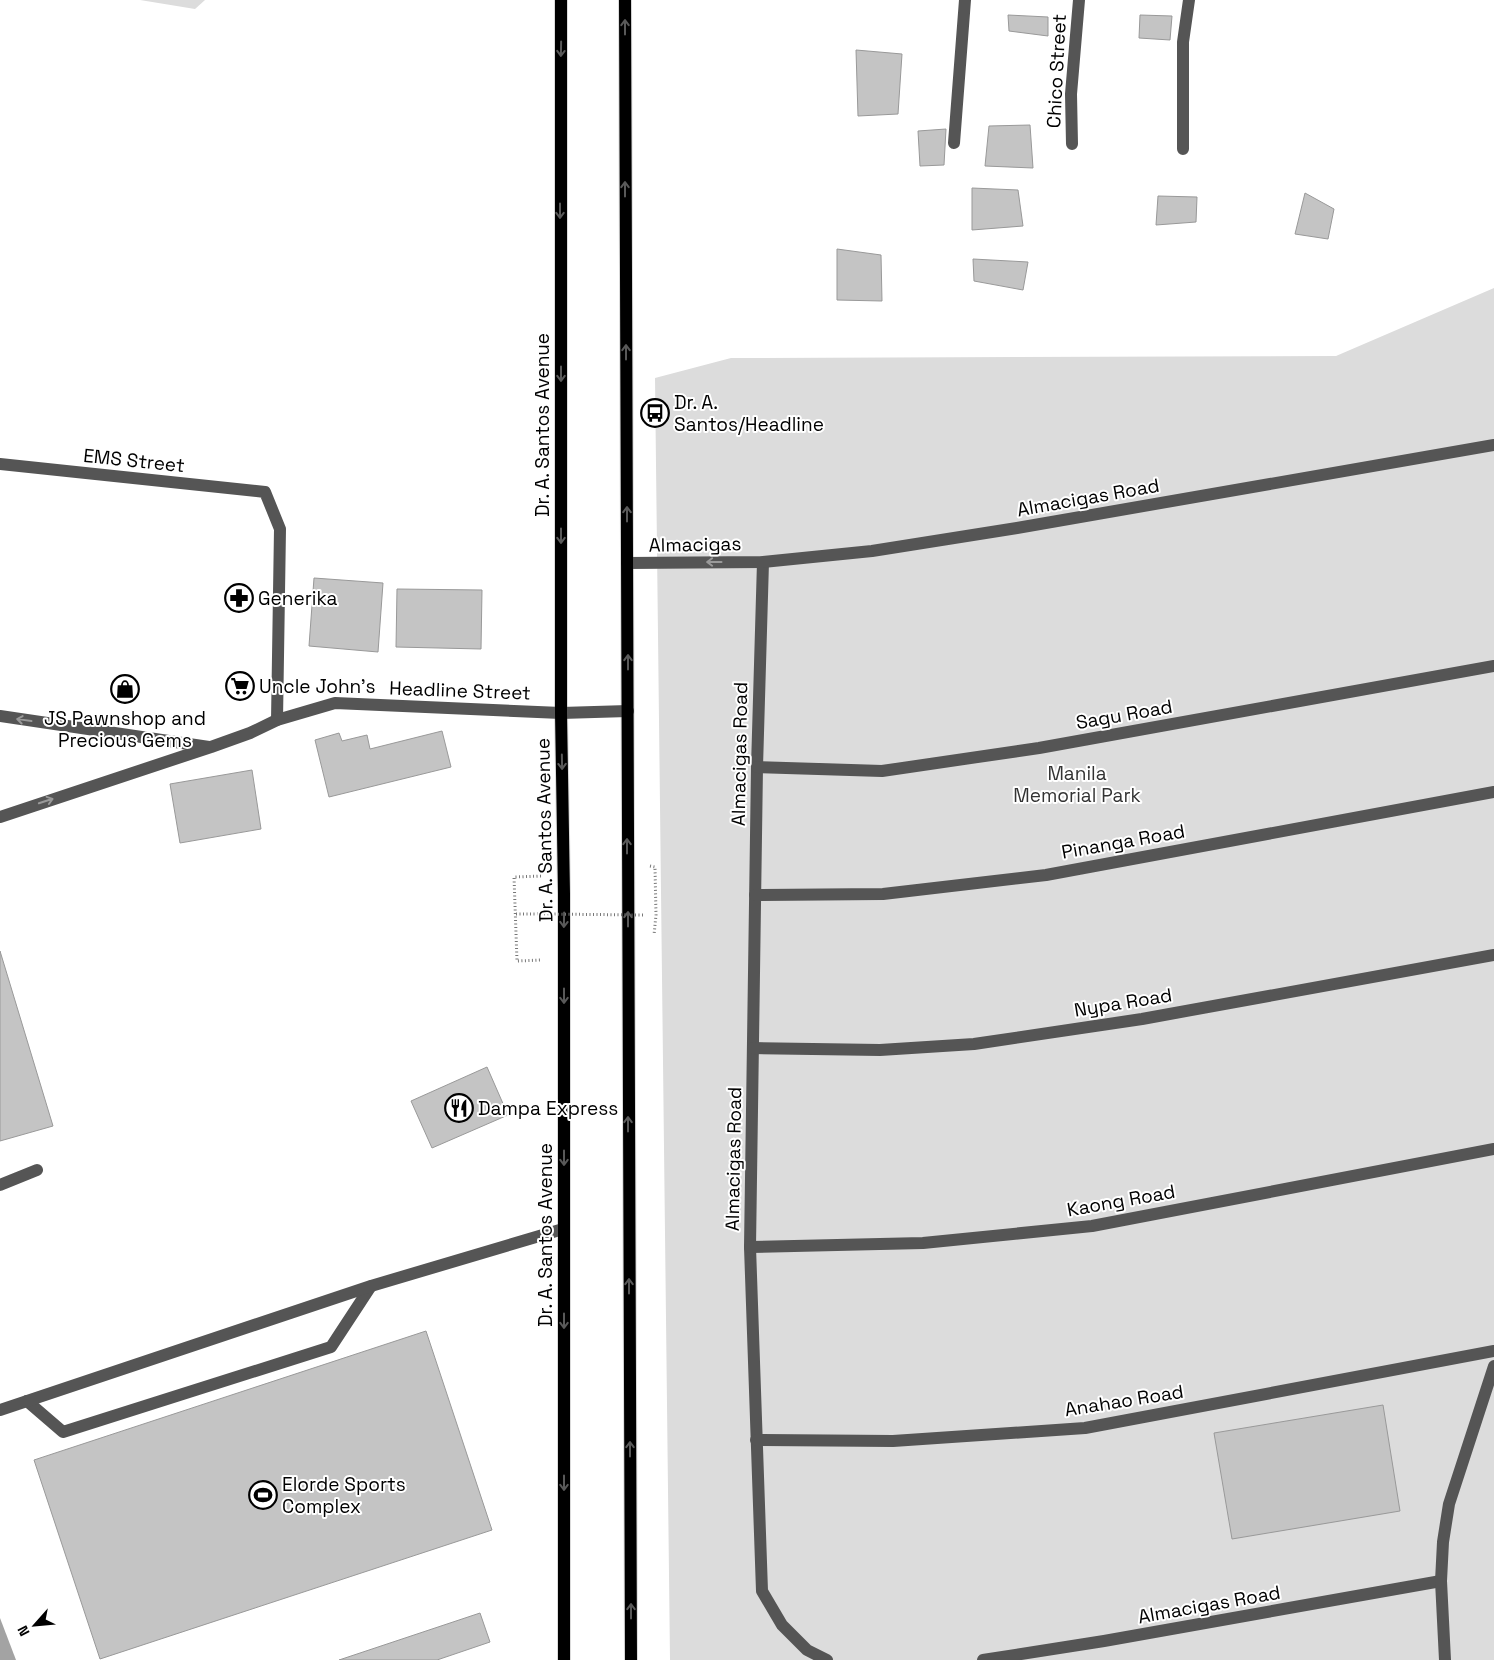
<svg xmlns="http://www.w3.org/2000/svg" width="1494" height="1660" viewBox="0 0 1494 1660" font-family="'Space Grotesk',sans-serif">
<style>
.green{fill:#dcdcdc}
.water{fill:#a3a3a3}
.building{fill:#c4c4c4;stroke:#999}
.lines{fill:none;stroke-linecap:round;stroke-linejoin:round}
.major-casing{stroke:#dbdbdb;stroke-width:14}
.path{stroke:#777;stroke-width:3;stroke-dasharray:1 2.5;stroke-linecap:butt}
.minor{stroke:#555;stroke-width:12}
.major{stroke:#000;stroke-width:12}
.path-bridge{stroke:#777;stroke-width:3;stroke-dasharray:1 2.5;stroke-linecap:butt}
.oneway{stroke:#595959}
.oneway2{stroke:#999}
.labels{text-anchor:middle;stroke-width:4;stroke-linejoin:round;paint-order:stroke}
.street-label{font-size:19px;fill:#000;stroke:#fff}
.poi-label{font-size:19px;fill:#000;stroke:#fff;text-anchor:start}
.park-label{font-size:19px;fill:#333;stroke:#fff}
</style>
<rect width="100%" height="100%" fill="#fff"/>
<!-- green -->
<g class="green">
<polygon points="140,0 205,0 195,9"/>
<polygon points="1494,288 1494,1660 670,1660 655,378 731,358 1336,356"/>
</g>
<!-- water -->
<polygon class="water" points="0,1618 16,1660 0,1660"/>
<!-- building -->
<g class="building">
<polygon points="1008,15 1048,17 1048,36 1009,31"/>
<polygon points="1140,15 1172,16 1170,40 1139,38"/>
<polygon points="856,50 902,54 898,114 858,116"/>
<polygon points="1030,125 1033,168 985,166 989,126"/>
<polygon points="946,129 944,165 920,166 918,131"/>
<polygon points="972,188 1018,190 1023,226 972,230"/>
<polygon points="1305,193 1334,209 1328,239 1295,234"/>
<polygon points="1158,196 1197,197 1196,222 1156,225"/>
<polygon points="837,249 881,255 882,301 837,300"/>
<polygon points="973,259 1028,262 1023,290 974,281"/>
<polygon points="314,578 383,583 378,652 309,646"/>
<polygon points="397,589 482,590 481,649 396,647"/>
<polygon points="442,731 451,767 329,797 315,740 339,733 342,741 367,735 370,749"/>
<polygon points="252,770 261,829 180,843 170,784"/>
<polygon points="0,951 53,1126 0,1141"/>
<polygon points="487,1067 508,1115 432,1148 411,1101"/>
<polygon points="426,1331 492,1530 100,1659 34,1460"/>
<polygon points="1383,1405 1400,1511 1232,1539 1214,1433"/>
<polygon points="480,1613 490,1642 437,1660 339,1660"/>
</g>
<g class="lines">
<defs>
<g id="major">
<polyline points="561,0 561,713 564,893 564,1660"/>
<polyline points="625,0 631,1660"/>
</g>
</defs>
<!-- major casing -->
<use href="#major" class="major-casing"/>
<!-- path -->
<g class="path">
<polyline points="650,866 655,867 656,915 654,935"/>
<polyline points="541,876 514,877 517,961 542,960"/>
<polyline points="516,914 540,914"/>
</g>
<!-- minor -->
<g class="minor">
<polyline points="954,143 965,0"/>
<polyline points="1072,144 1071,94 1079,0"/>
<polyline points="1183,149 1183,42 1189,0"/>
<polyline points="0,464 265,492 280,529 277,720"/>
<polyline points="763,562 757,767 750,1247 762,1591 782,1625 807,1650 827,1660"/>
<polyline points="627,563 763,562 872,551 1017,528 1494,445"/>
<polyline points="0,716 209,747"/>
<polyline points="757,767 882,771 1039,748 1494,666"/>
<polyline points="0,817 211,747 250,733 277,720 335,703 561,713 628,711"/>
<polyline points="755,895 883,894 1046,875 1494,792"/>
<polyline points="753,1048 880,1050 974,1044 1142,1019 1494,955"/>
<polyline points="0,1185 37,1170"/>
<polyline points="750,1247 923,1243 1092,1226 1494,1149"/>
<polyline points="27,1401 63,1432 331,1347 371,1286"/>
<polyline points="0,1410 371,1286 563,1229"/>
<polyline points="756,1440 893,1441 1085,1428 1494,1351"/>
<polyline points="983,1660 1104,1641 1441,1581"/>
<polyline points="1445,1660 1441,1581 1443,1542 1449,1504 1494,1366"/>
</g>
<!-- major -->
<use href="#major" class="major"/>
<!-- path-bridge -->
<polyline class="path-bridge" points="544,914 644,915"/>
</g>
<!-- one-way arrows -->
<defs><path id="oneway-shaft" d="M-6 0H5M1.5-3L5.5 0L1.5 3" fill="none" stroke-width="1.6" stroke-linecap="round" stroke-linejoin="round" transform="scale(1.25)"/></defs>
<g class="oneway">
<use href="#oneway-shaft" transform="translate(625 27) rotate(-90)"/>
<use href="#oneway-shaft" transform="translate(561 49) rotate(91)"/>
<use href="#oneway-shaft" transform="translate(625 189) rotate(-90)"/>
<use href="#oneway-shaft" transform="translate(560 211) rotate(90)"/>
<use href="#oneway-shaft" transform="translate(626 352) rotate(-90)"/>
<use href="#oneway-shaft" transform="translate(561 374) rotate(90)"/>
<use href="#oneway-shaft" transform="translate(627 514) rotate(-90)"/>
<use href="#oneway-shaft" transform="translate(561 536) rotate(90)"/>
<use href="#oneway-shaft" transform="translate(628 662) rotate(-90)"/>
<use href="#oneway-shaft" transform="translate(562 762) rotate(89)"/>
<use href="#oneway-shaft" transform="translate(627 846) rotate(-90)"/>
<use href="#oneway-shaft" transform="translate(628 919) rotate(-90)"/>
<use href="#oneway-shaft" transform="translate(564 920) rotate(91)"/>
<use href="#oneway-shaft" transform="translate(564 996) rotate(90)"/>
<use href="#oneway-shaft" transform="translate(628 1124) rotate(-90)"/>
<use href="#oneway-shaft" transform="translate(564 1158) rotate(90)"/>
<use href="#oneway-shaft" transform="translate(629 1286) rotate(-90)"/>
<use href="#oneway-shaft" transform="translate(564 1321) rotate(90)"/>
<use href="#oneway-shaft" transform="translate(630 1449) rotate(-90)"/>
<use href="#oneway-shaft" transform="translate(564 1483) rotate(90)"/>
<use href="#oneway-shaft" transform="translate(631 1611) rotate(-90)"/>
</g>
<g class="oneway2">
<use href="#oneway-shaft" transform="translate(714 562) rotate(180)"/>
<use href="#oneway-shaft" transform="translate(24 720) rotate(-172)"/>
<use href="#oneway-shaft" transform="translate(46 801) rotate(-18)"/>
</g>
<!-- icons -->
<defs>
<symbol id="bus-ring" viewBox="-11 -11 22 22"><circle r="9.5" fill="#fff" stroke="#000" stroke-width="1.5"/><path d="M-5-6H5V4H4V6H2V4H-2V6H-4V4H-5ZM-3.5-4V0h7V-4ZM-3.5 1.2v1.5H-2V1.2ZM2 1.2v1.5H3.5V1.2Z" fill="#000"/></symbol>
<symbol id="pharmacy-ring" viewBox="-11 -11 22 22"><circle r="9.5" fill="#fff" stroke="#000" stroke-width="1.5"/><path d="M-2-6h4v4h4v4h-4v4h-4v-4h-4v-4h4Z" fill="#000"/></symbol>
<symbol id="supermarket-ring" viewBox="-11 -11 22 22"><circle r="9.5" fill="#fff" stroke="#000" stroke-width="1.5"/><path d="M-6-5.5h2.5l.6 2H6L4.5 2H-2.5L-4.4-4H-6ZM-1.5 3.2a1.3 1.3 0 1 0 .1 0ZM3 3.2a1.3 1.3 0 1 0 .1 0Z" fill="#000"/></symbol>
<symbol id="shop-ring" viewBox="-11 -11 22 22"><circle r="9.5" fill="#fff" stroke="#000" stroke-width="1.5"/><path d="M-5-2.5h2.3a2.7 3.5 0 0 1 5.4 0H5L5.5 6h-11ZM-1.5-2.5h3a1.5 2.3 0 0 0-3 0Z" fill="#000"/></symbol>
<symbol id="restaurant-ring" viewBox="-11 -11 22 22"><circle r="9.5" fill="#fff" stroke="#000" stroke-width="1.5"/><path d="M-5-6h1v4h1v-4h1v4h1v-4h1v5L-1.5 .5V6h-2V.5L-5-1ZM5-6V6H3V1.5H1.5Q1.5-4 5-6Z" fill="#000"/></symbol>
<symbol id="stadium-ring" viewBox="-11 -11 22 22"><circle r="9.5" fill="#fff" stroke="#000" stroke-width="1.5"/><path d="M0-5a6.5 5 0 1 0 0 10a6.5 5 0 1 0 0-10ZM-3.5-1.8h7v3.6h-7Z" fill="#000"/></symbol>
</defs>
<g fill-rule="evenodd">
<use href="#bus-ring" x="639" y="397" width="32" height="32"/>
<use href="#pharmacy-ring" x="223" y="582" width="32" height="32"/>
<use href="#supermarket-ring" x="224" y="670" width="32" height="32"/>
<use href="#shop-ring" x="109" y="673" width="32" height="32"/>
<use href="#restaurant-ring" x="443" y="1092" width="32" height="32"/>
<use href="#stadium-ring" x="247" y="1479" width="32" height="32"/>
</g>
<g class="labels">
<!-- street labels -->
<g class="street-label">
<text transform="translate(1056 71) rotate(-87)" y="7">Chico Street</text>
<text transform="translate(542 425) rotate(-90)" y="7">Dr. A. Santos Avenue</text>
<text transform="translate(134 460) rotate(6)" y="7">EMS Street</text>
<text transform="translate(1088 497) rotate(-10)" y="7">Almacigas Road</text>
<text transform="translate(695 544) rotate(-1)" y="7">Almacigas</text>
<text transform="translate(460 690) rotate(2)" y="7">Headline Street</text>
<text transform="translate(1124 714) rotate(-10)" y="7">Sagu Road</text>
<text transform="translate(739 754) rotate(-89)" y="7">Almacigas Road</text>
<text transform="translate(544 830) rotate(-91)" y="7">Dr. A. Santos Avenue</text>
<text transform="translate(1123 841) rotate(-10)" y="7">Pinanga Road</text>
<text transform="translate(1123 1002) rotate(-9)" y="7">Nypa Road</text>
<text transform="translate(733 1159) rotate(-89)" y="7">Almacigas Road</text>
<text transform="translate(1121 1200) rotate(-10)" y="7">Kaong Road</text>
<text transform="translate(545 1235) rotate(-90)" y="7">Dr. A. Santos Avenue</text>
<text transform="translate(1124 1400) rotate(-9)" y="7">Anahao Road</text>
<text transform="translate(1209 1604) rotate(-10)" y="7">Almacigas Road</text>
</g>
<!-- poi labels -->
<g class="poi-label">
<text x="674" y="409">Dr. A.<tspan x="674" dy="22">Santos/Headline</tspan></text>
<text x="258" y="605">Generika</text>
<text x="259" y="693">Uncle John's</text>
<text x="125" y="725" text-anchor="middle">JS Pawnshop and<tspan x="125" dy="22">Precious Gems</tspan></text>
<text x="478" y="1115">Dampa Express</text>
<text x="282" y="1491">Elorde Sports<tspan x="282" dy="22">Complex</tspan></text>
</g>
<!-- park labels -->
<g class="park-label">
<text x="1077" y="780">Manila<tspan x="1077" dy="22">Memorial Park</tspan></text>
</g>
</g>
<!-- north arrow -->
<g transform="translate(35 1625) rotate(243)" stroke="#ffffff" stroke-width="4" paint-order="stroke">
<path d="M0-4L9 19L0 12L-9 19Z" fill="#000000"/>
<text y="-8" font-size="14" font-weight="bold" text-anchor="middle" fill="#000000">N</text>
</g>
</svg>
